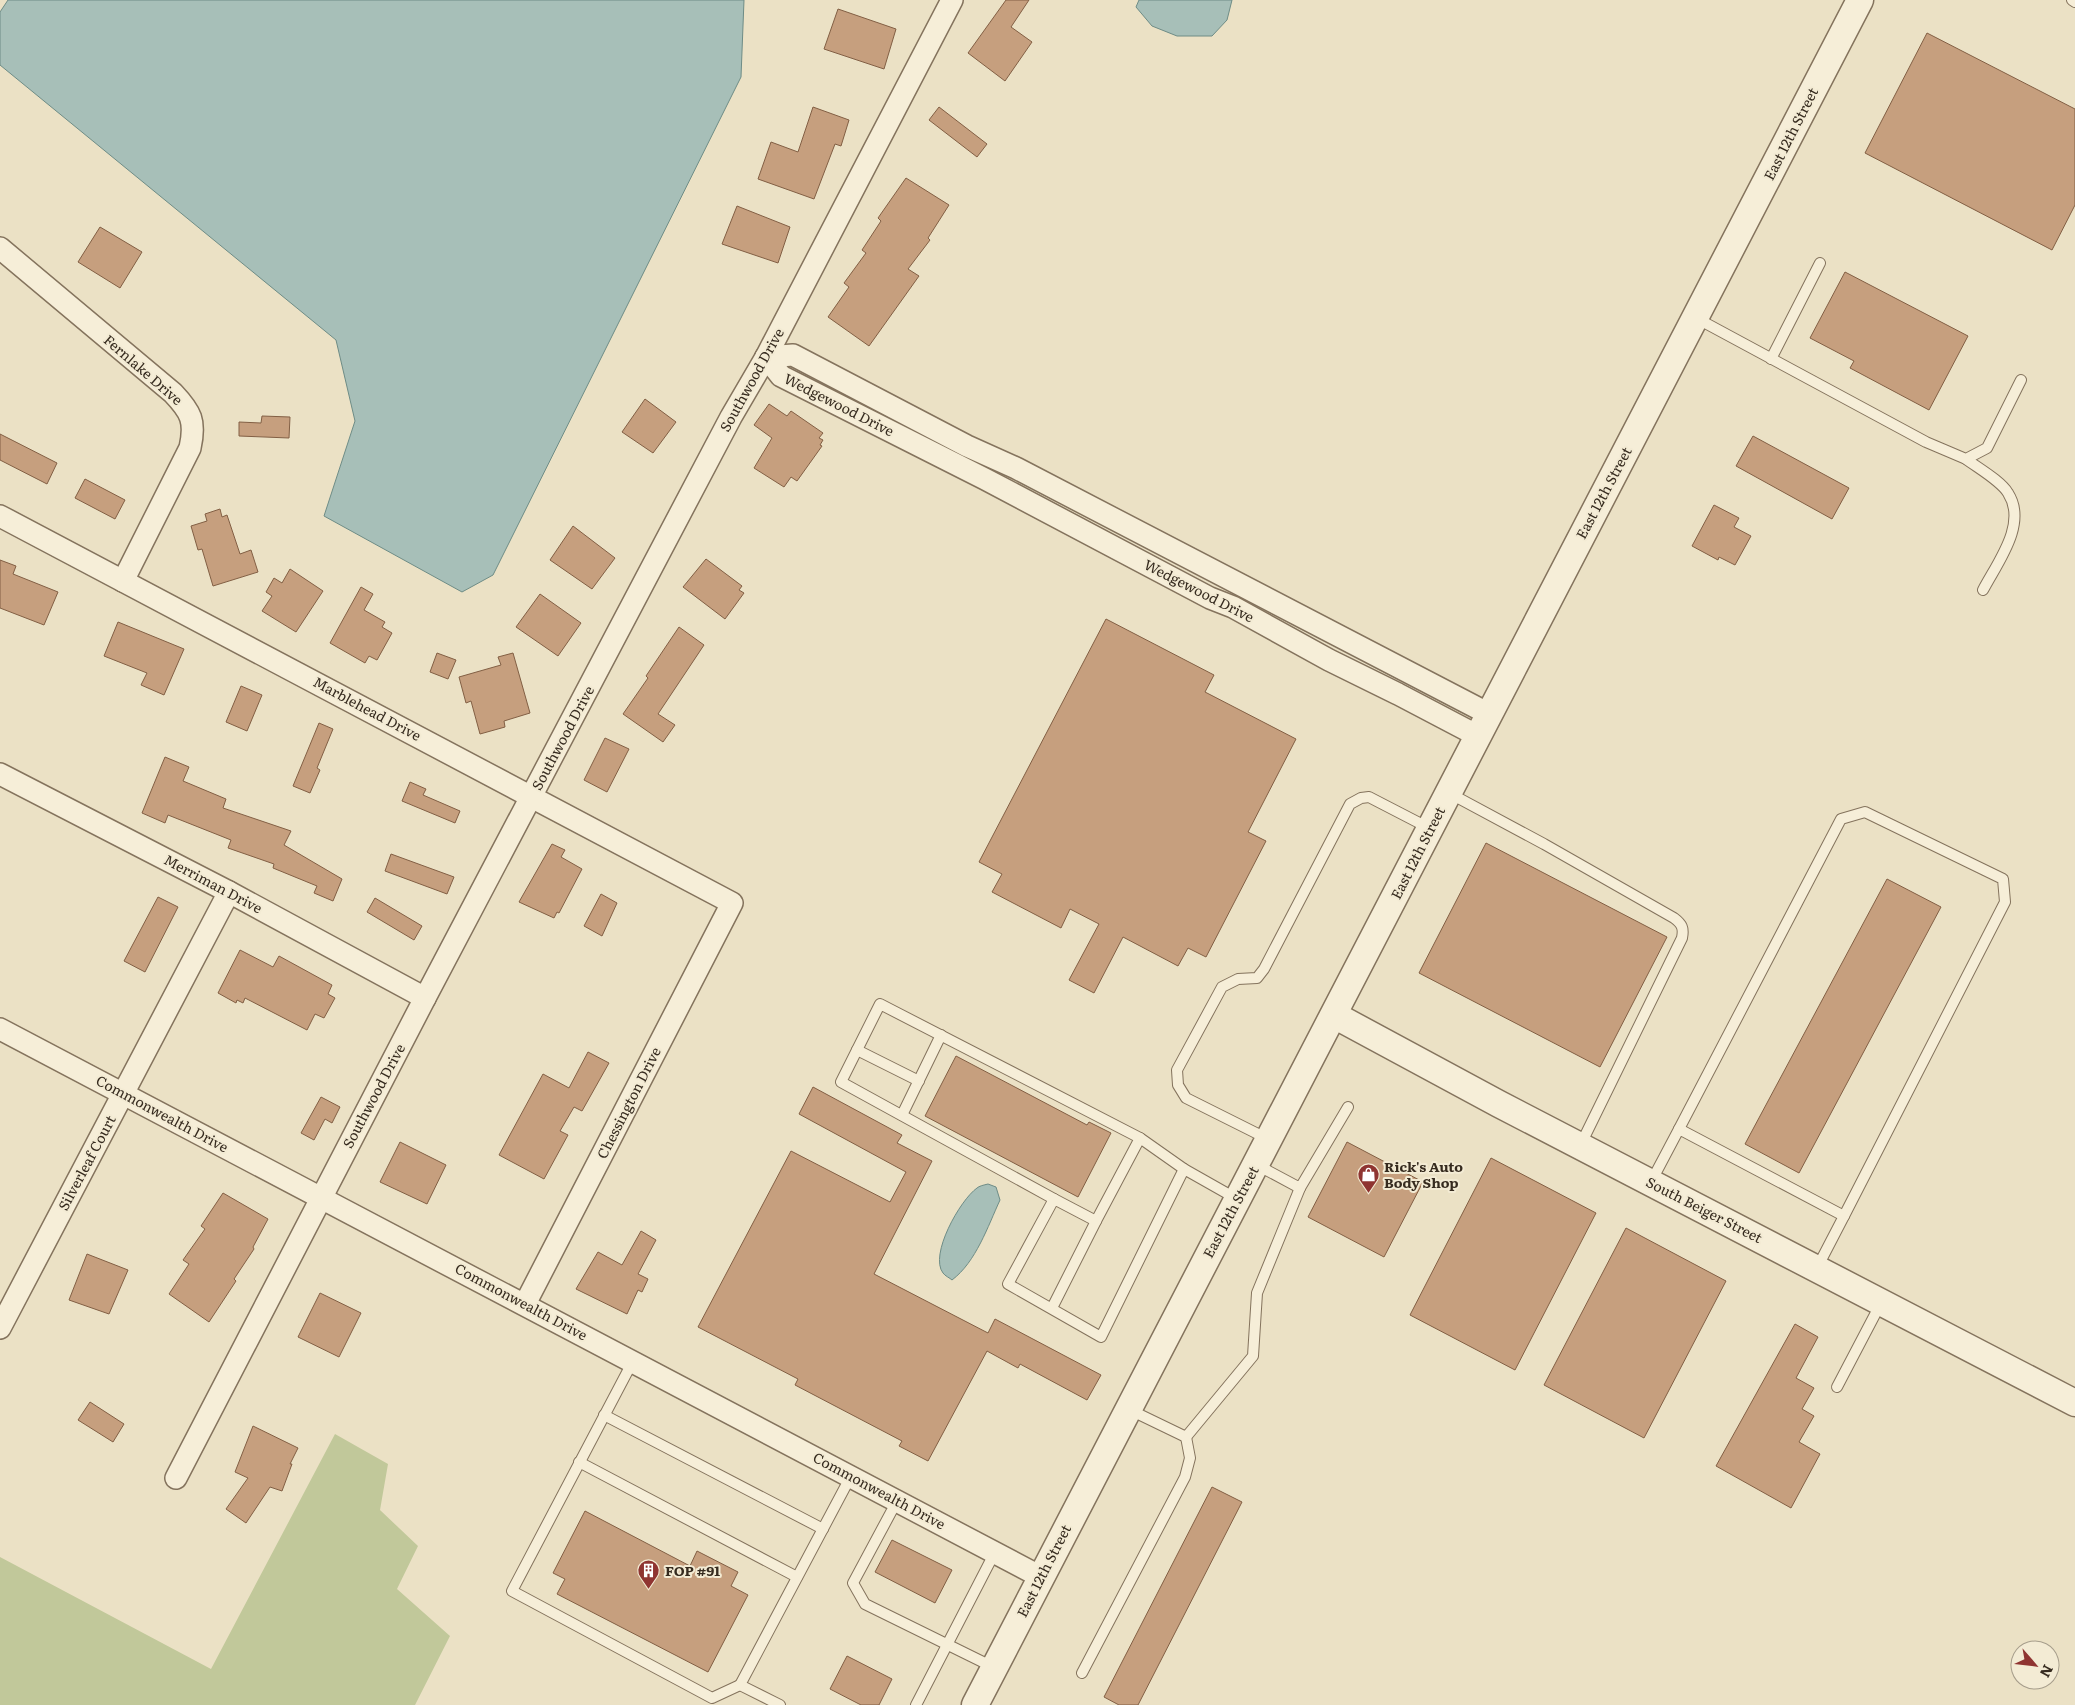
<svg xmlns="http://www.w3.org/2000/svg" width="2075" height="1705" viewBox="0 0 2075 1705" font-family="Literata,serif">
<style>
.green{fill:#c1c89a}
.water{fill:#a7bfb8;stroke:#6e8c86}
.building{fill:#c69f7e;stroke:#825f44}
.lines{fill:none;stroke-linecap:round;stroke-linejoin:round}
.service-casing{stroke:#84735d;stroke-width:12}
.minor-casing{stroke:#84735d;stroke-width:24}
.tertiary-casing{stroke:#84735d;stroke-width:29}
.service{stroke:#f6eed8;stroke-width:10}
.minor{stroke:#f6eed8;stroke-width:21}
.tertiary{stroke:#f6eed8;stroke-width:26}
.labels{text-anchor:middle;stroke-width:4;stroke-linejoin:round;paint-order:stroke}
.street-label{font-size:14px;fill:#362b1f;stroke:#f3ebd4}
.poi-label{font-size:14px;font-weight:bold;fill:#362b1f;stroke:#f3ebd4;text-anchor:start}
</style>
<rect width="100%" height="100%" fill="#ebe1c5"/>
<!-- green -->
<polygon class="green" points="335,1434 388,1464 380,1510 418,1546 397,1589 450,1636 415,1705 0,1705 0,1557 211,1669"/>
<!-- water -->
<g class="water">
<polygon points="8,0 744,0 741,77 493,575 462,592 324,516 355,421 336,340 0,65 0,12"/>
<polygon points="1139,0 1232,0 1227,20 1212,36 1177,36 1152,26 1136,7"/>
<path d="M988,1184L996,1187L1000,1200C988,1226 976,1262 952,1280C950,1278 945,1276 943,1273C929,1255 960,1200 977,1188C979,1186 984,1185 988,1184Z"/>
</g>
<!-- building -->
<g class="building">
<polygon points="1006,0 1029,0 1011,27 1032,42 1005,81 968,53"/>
<polygon points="838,9 896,29 884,69 824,49"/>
<polygon points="1927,33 2075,109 2075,205 2052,250 1865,153"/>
<polygon points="813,107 849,120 841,146 835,144 814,199 758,179 771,142 798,152"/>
<polygon points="939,107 987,144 977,157 929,120"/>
<polygon points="906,178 949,205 928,238 930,240 908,269 919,276 869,346 828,317 849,287 844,283 866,253 862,250 881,221 878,218"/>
<polygon points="737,206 790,227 778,263 722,244"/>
<polygon points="100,227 142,252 120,288 78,262"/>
<polygon points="1845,272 1968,336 1929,410 1850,368 1854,361 1810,338"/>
<polygon points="645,399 676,422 653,453 622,432"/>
<polygon points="769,404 787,416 791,411 823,433 819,438 823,440 820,445 822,446 797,481 791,477 784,487 754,468 772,438 754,425"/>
<polygon points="262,416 290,417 289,438 239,436 239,422 261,423"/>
<polygon points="0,434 57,463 47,484 0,460"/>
<polygon points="1753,436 1849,488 1832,519 1736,466"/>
<polygon points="85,479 125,500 115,519 75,498"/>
<polygon points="1714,505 1739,518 1734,527 1751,536 1735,565 1719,557 1718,560 1692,546"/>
<polygon points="220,509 222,517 227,515 240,554 251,550 258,572 213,586 202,549 198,550 191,526 207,521 205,514"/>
<polygon points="573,526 615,558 592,589 550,560"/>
<polygon points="706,559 742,586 739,590 744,593 725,619 683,587"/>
<polygon points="0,560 16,566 13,574 58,592 44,625 0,608"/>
<polygon points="290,569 323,591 296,632 262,611 272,596 266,592 274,578 282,583"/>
<polygon points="361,587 373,594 364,610 385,622 382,627 392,633 377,660 369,656 365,663 330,643"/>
<polygon points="540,594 581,623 558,656 516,627"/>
<polygon points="1106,619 1214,675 1205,692 1296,739 1248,832 1266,841 1206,957 1188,948 1178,966 1123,937 1094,993 1069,980 1099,924 1070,909 1061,928 992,892 1002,874 979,862"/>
<polygon points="118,622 184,649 164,695 141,685 147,673 104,656"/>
<polygon points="679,627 704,645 658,714 675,725 663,742 623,714 648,678 646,676"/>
<polygon points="437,653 456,660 448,679 430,672"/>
<polygon points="513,653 530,713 504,721 505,727 480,734 471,701 466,703 459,677 501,665 498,657"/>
<polygon points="241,686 262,695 247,731 226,722"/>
<polygon points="319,723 333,729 317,768 320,770 310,793 293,786"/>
<polygon points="605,738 629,749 607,792 584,780"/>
<polygon points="165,757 189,767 183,781 226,799 223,808 291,831 284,845 342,879 333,901 314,893 317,886 273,868 274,864 228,848 231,840 168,815 165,823 142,813"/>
<polygon points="410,782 426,789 423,795 460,811 455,823 402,801"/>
<polygon points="1486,843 1667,937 1600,1067 1419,973"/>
<polygon points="552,844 565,850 561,857 582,869 559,913 557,912 554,918 519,902"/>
<polygon points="391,854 454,877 447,894 385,871"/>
<polygon points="1887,879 1941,907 1799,1173 1745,1144"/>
<polygon points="601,894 617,903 602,936 584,926"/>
<polygon points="158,897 178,907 145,972 124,961"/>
<polygon points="375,898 422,926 414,940 367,912"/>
<polygon points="240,950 273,967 279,956 332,985 328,994 335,998 324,1018 315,1014 307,1030 245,998 243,1003 237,1000 236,1003 218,993"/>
<polygon points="588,1052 609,1063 582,1111 574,1107 560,1131 568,1135 544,1179 499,1155 543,1074 569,1088"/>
<polygon points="956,1056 1087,1125 1089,1122 1111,1133 1078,1197 925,1116"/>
<polygon points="813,1087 902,1135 897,1143 932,1161 874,1274 988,1333 995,1319 1101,1375 1087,1400 1020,1364 1018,1368 987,1351 928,1461 899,1446 902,1441 795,1385 798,1379 698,1327 791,1151 890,1202 906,1172 799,1114"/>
<polygon points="321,1097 340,1107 332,1123 325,1119 314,1140 301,1133"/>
<polygon points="400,1142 446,1165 427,1204 380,1182"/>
<polygon points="1347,1142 1423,1182 1384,1257 1308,1217"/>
<polygon points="1491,1158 1596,1213 1515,1370 1410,1315"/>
<polygon points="223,1193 268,1219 253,1247 254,1249 234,1279 236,1281 209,1322 169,1294 189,1264 183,1260 205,1229 201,1226"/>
<polygon points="1626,1228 1726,1281 1644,1438 1544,1385"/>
<polygon points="641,1231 656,1240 638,1274 648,1279 642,1292 638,1290 627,1314 576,1289 598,1252 622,1265"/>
<polygon points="87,1254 128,1270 109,1314 69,1300"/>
<polygon points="320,1293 361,1313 339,1357 298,1337"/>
<polygon points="1795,1324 1818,1337 1796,1378 1814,1388 1802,1409 1814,1416 1799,1442 1820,1454 1791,1508 1716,1466"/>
<polygon points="90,1402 124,1424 113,1442 78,1420"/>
<polygon points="253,1426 298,1448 290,1464 292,1464 282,1491 270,1487 246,1523 226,1509 248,1478 235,1472"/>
<polygon points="1212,1487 1242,1502 1138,1705 1119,1705 1104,1697"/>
<polygon points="585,1511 690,1566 697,1551 738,1572 731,1586 748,1595 708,1672 557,1594 565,1579 553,1573"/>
<polygon points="892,1540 952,1570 935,1603 875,1572"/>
<polygon points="847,1656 892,1679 879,1705 861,1705 830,1689"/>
</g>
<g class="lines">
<defs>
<g id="service">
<polyline points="2072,0 2075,2"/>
<polyline points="1696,318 1926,442 1966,459 1987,448 2021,380"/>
<polyline points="1771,359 1820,263"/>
<path d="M1966,459C1978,468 2001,481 2008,493C2028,524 1997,563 1983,590"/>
<path d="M1449,793L1544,844L1674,918C1682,924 1684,928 1682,938L1580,1146"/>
<polyline points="857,1050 919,1081"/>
<polyline points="902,1115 941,1035"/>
<polyline points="1679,1129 1841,819 1865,812 2003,879 2005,902 1844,1216"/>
<polyline points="1268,1139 1186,1098 1178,1085 1177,1070 1222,987 1238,979 1257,978 1264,969 1350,804 1361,798 1369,797 1429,828"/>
<polyline points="1257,1165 1300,1188 1348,1107"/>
<polyline points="1651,1182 1679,1129 1844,1216 1817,1268"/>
<polyline points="1054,1199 841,1082 880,1004 1140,1138"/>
<polyline points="1096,1221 1140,1138 1184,1169"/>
<polyline points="1052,1308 1096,1221 1054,1199 1008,1284 1101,1337 1184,1169 1237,1199"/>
<polyline points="633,1361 512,1591 712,1698 740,1685"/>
<polyline points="1837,1387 1881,1303"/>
<polyline points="1128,1409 1186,1437 1253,1356 1257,1293 1300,1188"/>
<polyline points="604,1415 823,1529"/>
<polyline points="579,1462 797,1577"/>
<polyline points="897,1501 853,1583 865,1604 993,1667"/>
<polyline points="1082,1673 1185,1477 1190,1458 1186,1437"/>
<polyline points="780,1705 740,1685 851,1476"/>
<polyline points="916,1705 995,1552"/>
</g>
<g id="minor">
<path d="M0,248L173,393C191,412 196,421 190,448L123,581"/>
<polyline points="766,357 793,355 967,446 1016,468 1489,714"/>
<polyline points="766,357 781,376 985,479 1210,598 1233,607 1329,660 1398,694 1478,736"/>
<polyline points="0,516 732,903 525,1304"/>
<polyline points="0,774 229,892 425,998"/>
<polyline points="0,1029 1041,1577"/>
<polyline points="0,1328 229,892"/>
<polyline points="176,1478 425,998 731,417 766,357 952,0"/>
</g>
<g id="tertiary">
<polyline points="1334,1015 1499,1104 2075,1403"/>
<polyline points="975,1705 1860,0"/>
</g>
</defs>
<!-- service casing -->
<use href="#service" class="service-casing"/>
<!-- minor casing -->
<use href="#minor" class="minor-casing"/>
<!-- tertiary casing -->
<use href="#tertiary" class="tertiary-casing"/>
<!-- service -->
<use href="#service" class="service"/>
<!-- minor -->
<use href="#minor" class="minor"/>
<!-- tertiary -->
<use href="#tertiary" class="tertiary"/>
</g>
<!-- icons -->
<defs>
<symbol id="shop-pin" viewBox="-11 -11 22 30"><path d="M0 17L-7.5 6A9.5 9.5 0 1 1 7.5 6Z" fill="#8f3431" stroke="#f3ebd4"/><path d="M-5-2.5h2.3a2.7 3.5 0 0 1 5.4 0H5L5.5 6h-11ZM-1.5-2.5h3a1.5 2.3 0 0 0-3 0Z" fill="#fff"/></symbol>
<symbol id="building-pin" viewBox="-11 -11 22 30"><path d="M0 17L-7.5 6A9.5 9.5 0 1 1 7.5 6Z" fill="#8f3431" stroke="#f3ebd4"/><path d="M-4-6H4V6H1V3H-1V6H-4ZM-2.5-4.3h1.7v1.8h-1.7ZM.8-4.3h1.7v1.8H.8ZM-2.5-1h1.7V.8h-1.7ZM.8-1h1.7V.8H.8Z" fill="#fff"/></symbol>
</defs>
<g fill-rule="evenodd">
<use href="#shop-pin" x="1356" y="1162" width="25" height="34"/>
<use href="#building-pin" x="636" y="1558" width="25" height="34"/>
</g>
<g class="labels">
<!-- street labels -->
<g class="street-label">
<text transform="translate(1791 134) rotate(-63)" y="5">East 12th Street</text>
<text transform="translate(143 370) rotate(41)" y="5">Fernlake Drive</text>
<text transform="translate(752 380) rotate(-61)" y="5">Southwood Drive</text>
<text transform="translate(839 405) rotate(27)" y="5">Wedgewood Drive</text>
<text transform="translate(1604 493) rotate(-62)" y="5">East 12th Street</text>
<text transform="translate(1199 591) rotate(27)" y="5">Wedgewood Drive</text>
<text transform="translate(367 709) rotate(28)" y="5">Marblehead Drive</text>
<text transform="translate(563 738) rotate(-62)" y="5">Southwood Drive</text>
<text transform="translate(1418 853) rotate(-63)" y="5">East 12th Street</text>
<text transform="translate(213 884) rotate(28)" y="5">Merriman Drive</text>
<text transform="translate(374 1096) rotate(-62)" y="5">Southwood Drive</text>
<text transform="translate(629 1103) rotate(-63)" y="5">Chessington Drive</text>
<text transform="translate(162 1114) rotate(28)" y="5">Commonwealth Drive</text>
<text transform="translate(87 1163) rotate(-62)" y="5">Silverleaf Court</text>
<text transform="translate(1704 1210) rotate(27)" y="5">South Beiger Street</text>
<text transform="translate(1231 1212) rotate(-62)" y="5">East 12th Street</text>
<text transform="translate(521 1302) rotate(28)" y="5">Commonwealth Drive</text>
<text transform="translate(879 1491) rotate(28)" y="5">Commonwealth Drive</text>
<text transform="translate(1044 1571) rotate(-63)" y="5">East 12th Street</text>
</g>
<!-- poi labels -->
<g class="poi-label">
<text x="1384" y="1172">Rick's Auto<tspan x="1384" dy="16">Body Shop</tspan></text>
<text x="665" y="1576">FOP #91</text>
</g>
</g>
<!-- north arrow -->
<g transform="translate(2035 1665) rotate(118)"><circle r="24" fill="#f3ebd4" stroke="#a79e8c"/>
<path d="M0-4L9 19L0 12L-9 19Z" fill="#8f3431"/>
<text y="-8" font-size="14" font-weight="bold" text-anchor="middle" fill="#362b1f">N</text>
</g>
</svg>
